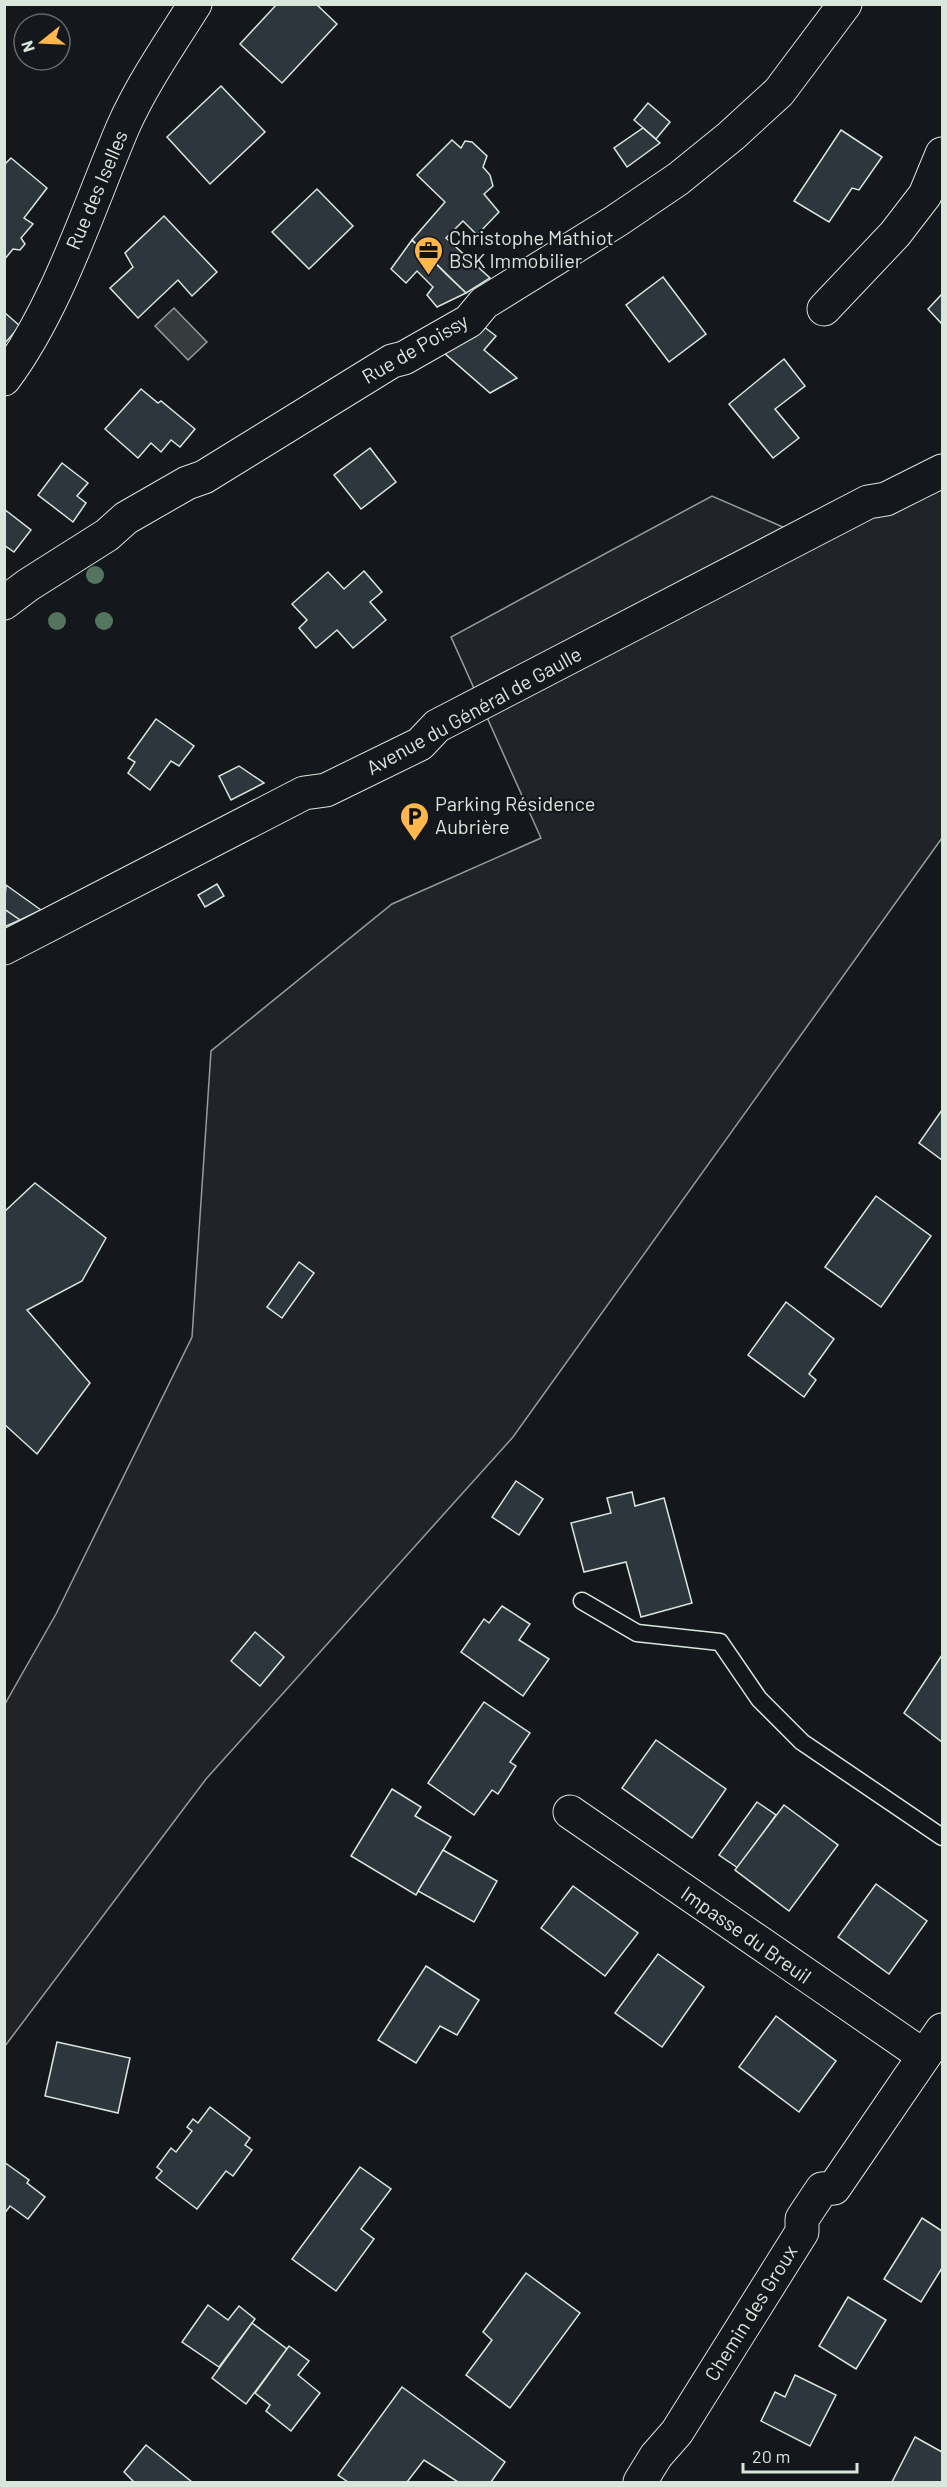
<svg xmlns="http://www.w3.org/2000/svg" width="947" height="2487" viewBox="0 0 947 2487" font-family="Barlow,sans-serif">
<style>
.green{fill:#202428;stroke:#939e99;stroke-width:1.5}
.water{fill:#363b3e;stroke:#939e99;stroke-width:1.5}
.building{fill:#2c363c;stroke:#d8e6dc;stroke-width:1.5}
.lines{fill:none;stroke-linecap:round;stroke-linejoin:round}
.lane-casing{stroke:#d8e6dc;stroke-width:19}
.street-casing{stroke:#d8e6dc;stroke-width:35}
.secondary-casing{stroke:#d8e6dc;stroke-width:35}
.lane{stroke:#14181c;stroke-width:16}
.street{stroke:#14181c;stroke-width:33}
.secondary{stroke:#14181c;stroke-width:33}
.tree{fill:#55745f}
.labels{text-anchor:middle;stroke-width:4.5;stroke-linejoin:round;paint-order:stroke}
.street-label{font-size:20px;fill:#d8e6dc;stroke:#14181c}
.poi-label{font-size:20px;fill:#d8e6dc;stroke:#14181c;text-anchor:start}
</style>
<rect width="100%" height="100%" fill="#14181c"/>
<!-- green -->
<polygon class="green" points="942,478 942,838 513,1437 206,1779 5,2046 5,1704 56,1614 192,1337 211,1051 392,904 541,838 451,637 712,496 810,539"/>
<!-- water -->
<polygon class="water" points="174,308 207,342 188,360 155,326"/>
<!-- building -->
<g class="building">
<polygon points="277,4 316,4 337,24 282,83 240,44"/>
<polygon points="221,86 265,132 210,184 167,137"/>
<polygon points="648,103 670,122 656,139 634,120"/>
<polygon points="643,128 660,143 627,167 614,148"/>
<polygon points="841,130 882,157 859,190 852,188 829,222 794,201"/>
<polygon points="452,140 461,148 465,141 472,142 487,156 483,167 490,175 493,186 484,194 499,212 477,235 463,221 446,238 490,278 466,293 412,240 445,202 417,175"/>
<polygon points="11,158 47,188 24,218 33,224 21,238 25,244 20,250 13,249 4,260 4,165"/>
<polygon points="317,189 353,226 309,269 272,232"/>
<polygon points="164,216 217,272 192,296 178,280 138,318 110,288 133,267 125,253"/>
<polygon points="412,240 447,275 466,293 437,307 427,295 433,287 417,271 406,283 391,269"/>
<polygon points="663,277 706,334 669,362 626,305"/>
<polygon points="942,294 942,324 928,309"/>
<polygon points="4,312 20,326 5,343 4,342"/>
<polygon points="483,326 496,336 484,350 517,378 490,393 443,352"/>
<polygon points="784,359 805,386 775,409 799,438 773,458 729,404"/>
<polygon points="141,389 158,403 161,401 195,429 180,447 171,440 161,452 151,443 138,458 105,429"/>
<polygon points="370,448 396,482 361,509 334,475"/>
<polygon points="62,463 88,483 77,496 86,503 73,522 38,495"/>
<polygon points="4,509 31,530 14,552 4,545"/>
<polygon points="364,571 382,592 370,602 386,620 353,648 337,630 316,648 299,628 307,620 292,604 328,572 344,589"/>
<polygon points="156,719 194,746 179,766 171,761 150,790 128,773 135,762 128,758"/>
<polygon points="239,766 264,783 231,800 219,776"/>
<polygon points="217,884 224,896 205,907 198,895"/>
<polygon points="6,885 41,910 20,920 4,909"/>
<polygon points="4,909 20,920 4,927"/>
<polygon points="942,1110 942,1160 919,1143"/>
<polygon points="35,1183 106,1238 82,1281 27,1310 90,1383 37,1454 4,1424 4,1212"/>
<polygon points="876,1196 931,1236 881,1307 825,1267"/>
<polygon points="299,1262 314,1273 282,1318 267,1307"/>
<polygon points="786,1302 834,1339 809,1374 816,1380 804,1397 748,1355"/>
<polygon points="516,1481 543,1499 519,1535 492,1517"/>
<polygon points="632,1492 635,1506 664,1498 692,1603 641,1617 626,1562 584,1572 571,1523 611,1513 607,1498"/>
<polygon points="502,1606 530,1624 519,1640 549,1659 523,1696 461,1652 484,1619 489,1623"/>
<polygon points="255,1632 284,1657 260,1686 231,1661"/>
<polygon points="942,1655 942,1742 904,1713"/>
<polygon points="484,1702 530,1733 510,1762 516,1766 498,1794 492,1790 474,1815 428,1783"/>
<polygon points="656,1740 726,1789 692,1838 622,1788"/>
<polygon points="392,1789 421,1807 415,1816 451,1837 416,1895 351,1856"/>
<polygon points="757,1802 776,1815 738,1868 719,1855"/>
<polygon points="784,1805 838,1845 789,1911 735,1870"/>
<polygon points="443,1850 497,1881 474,1922 418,1891"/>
<polygon points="876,1884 927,1921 889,1974 838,1937"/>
<polygon points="573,1886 638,1933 605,1976 541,1928"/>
<polygon points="658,1954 704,1987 662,2047 615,2013"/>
<polygon points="426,1966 479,2000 457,2035 440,2026 416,2063 378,2040"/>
<polygon points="776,2016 836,2061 799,2112 739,2067"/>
<polygon points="57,2042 130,2058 118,2113 45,2096"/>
<polygon points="210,2107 250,2138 245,2145 252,2150 233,2176 226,2171 197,2209 156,2178 162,2171 157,2167 171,2148 176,2152 192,2131 187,2127 193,2119 198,2123"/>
<polygon points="4,2162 29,2180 27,2183 45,2197 28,2219 10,2206 4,2214"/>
<polygon points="360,2167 391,2189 361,2229 374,2239 336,2291 292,2259"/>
<polygon points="922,2218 942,2231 942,2268 921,2302 884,2279"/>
<polygon points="526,2273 580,2313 510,2408 466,2375 492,2340 483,2332"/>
<polygon points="848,2297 886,2320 856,2369 819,2346"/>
<polygon points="208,2305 228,2320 239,2306 255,2319 219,2367 182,2342"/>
<polygon points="252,2323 287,2349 246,2404 212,2378"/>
<polygon points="289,2346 309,2361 298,2375 320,2393 291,2431 266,2411 270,2405 255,2393"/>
<polygon points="795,2375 836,2395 810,2446 761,2421 775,2392 785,2397"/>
<polygon points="402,2387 505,2462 491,2482 458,2482 424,2460 407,2482 348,2482 338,2475"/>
<polygon points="915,2437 942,2452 942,2482 892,2482"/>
<polygon points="146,2445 192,2482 134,2482 124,2472"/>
</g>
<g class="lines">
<defs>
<polyline id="lane" points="582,1601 637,1633 720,1642 759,1699 802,1742 942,1837"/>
<g id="street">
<polyline points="824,309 895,234 925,195 942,154"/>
<path d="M4,379C57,308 88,209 123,127C142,84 170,44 195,4"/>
<polyline points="4,948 304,793 326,790 420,744 437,726 868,502 886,499 942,471"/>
<polyline points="570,1812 924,2056"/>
</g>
<g id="secondary">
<polyline points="4,603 28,585 107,535 126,518 187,483 204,477 392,361 404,358 469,321 484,303 616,221 678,179 731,136 779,92 845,4"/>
<polyline points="640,2482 656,2456 677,2432 802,2232 802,2219 822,2189 834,2188 942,2030"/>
</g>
</defs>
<!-- lane casing -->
<use href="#lane" class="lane-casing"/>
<!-- street casing -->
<use href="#street" class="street-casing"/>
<!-- secondary casing -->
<use href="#secondary" class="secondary-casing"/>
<!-- lane -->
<use href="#lane" class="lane"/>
<!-- street -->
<use href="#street" class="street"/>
<!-- secondary -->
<use href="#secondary" class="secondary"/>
</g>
<!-- trees -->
<g class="tree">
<circle cx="95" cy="575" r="9"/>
<circle cx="57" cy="621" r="9"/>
<circle cx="104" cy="621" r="9"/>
</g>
<!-- icons -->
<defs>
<symbol id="office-pin" viewBox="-11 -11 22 30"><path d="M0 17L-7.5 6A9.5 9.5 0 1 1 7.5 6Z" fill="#ffb74d" stroke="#14181c"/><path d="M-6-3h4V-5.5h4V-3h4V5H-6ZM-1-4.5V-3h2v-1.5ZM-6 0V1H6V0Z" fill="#111"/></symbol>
<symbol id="parking-pin" viewBox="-11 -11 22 30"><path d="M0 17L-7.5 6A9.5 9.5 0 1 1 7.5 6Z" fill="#ffb74d" stroke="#14181c"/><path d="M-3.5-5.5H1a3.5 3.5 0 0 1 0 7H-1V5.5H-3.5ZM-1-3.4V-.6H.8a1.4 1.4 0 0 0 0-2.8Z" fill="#111"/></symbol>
</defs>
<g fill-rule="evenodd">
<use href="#office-pin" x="412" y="234" width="33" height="45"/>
<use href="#parking-pin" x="398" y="800" width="33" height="45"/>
</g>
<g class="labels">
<!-- street labels -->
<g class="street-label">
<text transform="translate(97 190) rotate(-67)" y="7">Rue des Iselles</text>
<text transform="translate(415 349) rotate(-30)" y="7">Rue de Poissy</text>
<text transform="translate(474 711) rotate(-29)" y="7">Avenue du Général de Gaulle</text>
<text transform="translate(746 1935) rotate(35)" y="7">Impasse du Breuil</text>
<text transform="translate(751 2313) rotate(-58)" y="7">Chemin des Groux</text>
</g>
<!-- poi labels -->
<g class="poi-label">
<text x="449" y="245">Christophe Mathiot<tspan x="449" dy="23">BSK Immobilier</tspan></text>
<text x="435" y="811">Parking Résidence<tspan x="435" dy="23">Aubrière</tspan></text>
</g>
</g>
<!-- border -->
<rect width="947" height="2487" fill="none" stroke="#d8e6dc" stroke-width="12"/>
<!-- north arrow -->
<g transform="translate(42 42) rotate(252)"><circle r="28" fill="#14181c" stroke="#626a69" stroke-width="1.5"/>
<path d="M0-4.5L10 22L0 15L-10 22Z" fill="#ffb74d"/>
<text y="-9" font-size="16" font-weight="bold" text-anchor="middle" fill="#d8e6dc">N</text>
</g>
<!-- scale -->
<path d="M743 2463v9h114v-9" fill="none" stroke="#d8e6dc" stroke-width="3"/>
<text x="752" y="2463" font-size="18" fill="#d8e6dc" stroke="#14181c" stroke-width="4.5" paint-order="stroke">20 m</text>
</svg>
